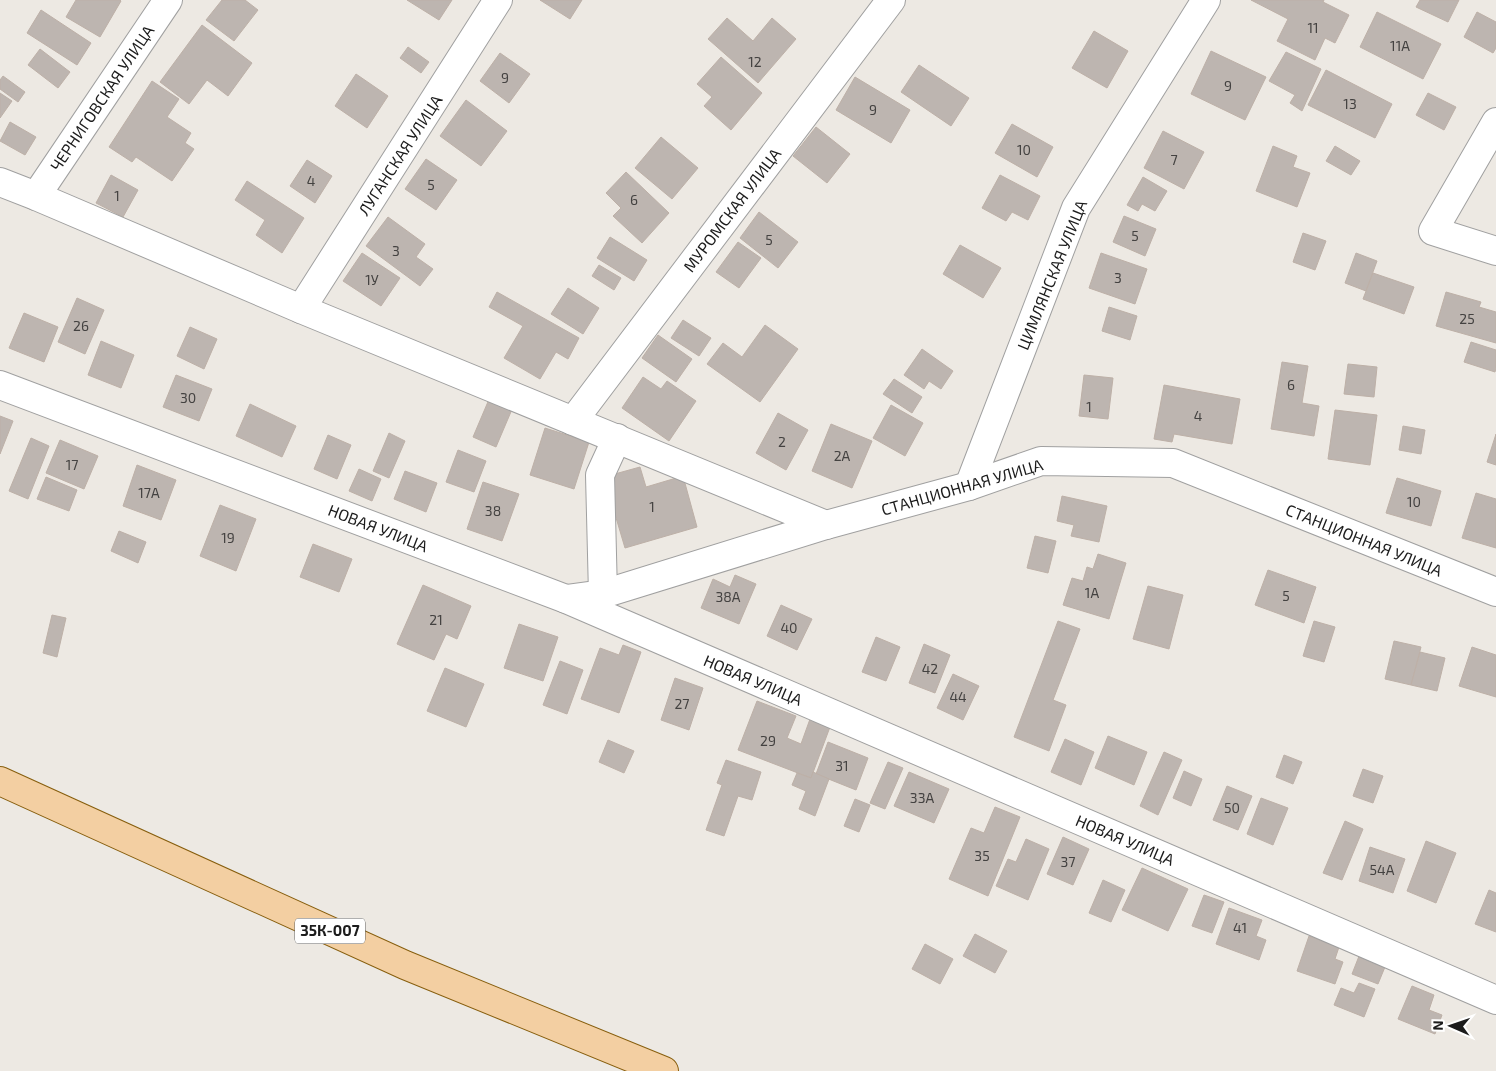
<svg xmlns="http://www.w3.org/2000/svg" width="1496" height="1071" viewBox="0 0 1496 1071" font-family="'Exo 2',sans-serif">
<style>
.building{fill:#bdb5b0;stroke:#bdb0a7}
.lines{fill:none;stroke-linecap:round;stroke-linejoin:round}
.minor-casing{stroke:#a0a0a0;stroke-width:30}
.major-casing{stroke:#875e0d;stroke-width:30}
.minor{stroke:#fff;stroke-width:28}
.major{stroke:#f3cfa2;stroke-width:28}
.labels{text-anchor:middle;stroke-width:4.5;stroke-linejoin:round;paint-order:stroke}
.number-label{font-size:14px;fill:#444241}
.shield{fill:#fff;stroke:#606060;stroke-width:1}
.shield-label{font-size:15px;font-weight:bold;fill:#1c1c1c}
.street-label{font-size:16px;fill:#1c1c1c;stroke:#fff}
</style>
<rect width="100%" height="100%" fill="#ede9e3"/>
<!-- building -->
<g class="building">
<polygon points="76,0 120,0 121,1 100,37 66,17"/>
<polygon points="222,0 245,0 258,10 234,41 206,20"/>
<polygon points="407,0 452,0 439,20"/>
<polygon points="540,0 582,0 570,19"/>
<polygon points="1251,0 1324,0 1323,2 1349,15 1335,43 1325,38 1315,60 1277,41 1288,19"/>
<polygon points="1420,0 1459,0 1448,22 1416,7"/>
<polygon points="41,10 91,43 77,65 27,33"/>
<polygon points="1377,12 1441,44 1423,79 1360,47"/>
<polygon points="1477,12 1496,22 1496,48 1493,53 1464,37"/>
<polygon points="727,18 753,41 772,18 796,39 758,83 708,39"/>
<polygon points="202,25 252,63 228,96 207,80 189,104 160,82"/>
<polygon points="1094,31 1128,51 1107,88 1072,68"/>
<polygon points="408,47 429,62 421,73 400,58"/>
<polygon points="40,49 70,72 58,88 28,65"/>
<polygon points="1211,51 1266,77 1245,120 1191,94"/>
<polygon points="1286,52 1321,69 1302,111 1290,103 1295,95 1269,81"/>
<polygon points="500,53 530,74 509,103 480,81"/>
<polygon points="721,57 762,93 731,130 704,106 712,97 697,84"/>
<polygon points="919,65 969,98 951,126 901,92"/>
<polygon points="1326,70 1392,104 1375,138 1308,105"/>
<polygon points="356,74 388,96 367,128 335,106"/>
<polygon points="3,76 25,92 18,102 0,89 0,80"/>
<polygon points="855,77 910,110 891,143 836,110"/>
<polygon points="152,81 179,99 167,117 191,133 185,143 194,149 172,181 136,157 132,162 109,147"/>
<polygon points="0,93 12,101 0,118"/>
<polygon points="1428,93 1456,107 1444,130 1416,115"/>
<polygon points="466,100 507,131 481,166 440,136"/>
<polygon points="10,122 36,137 25,155 0,141"/>
<polygon points="1012,124 1053,147 1037,177 995,153"/>
<polygon points="816,127 850,154 827,183 793,156"/>
<polygon points="1163,131 1204,152 1184,189 1144,168"/>
<polygon points="661,137 698,168 672,199 635,168"/>
<polygon points="1273,146 1297,156 1293,167 1310,173 1297,207 1256,191"/>
<polygon points="1335,146 1360,161 1351,175 1326,161"/>
<polygon points="426,159 457,180 436,210 405,189"/>
<polygon points="307,160 332,176 315,203 290,186"/>
<polygon points="626,172 669,213 642,243 613,216 621,208 606,193"/>
<polygon points="111,175 138,190 123,217 96,203"/>
<polygon points="1000,175 1040,196 1028,220 1012,212 1006,221 982,208"/>
<polygon points="1143,177 1167,191 1155,211 1142,204 1138,211 1127,205"/>
<polygon points="247,181 304,218 282,253 256,235 265,220 235,200"/>
<polygon points="759,212 798,242 778,268 740,238"/>
<polygon points="1124,216 1156,229 1145,256 1113,242"/>
<polygon points="388,217 425,244 416,257 433,269 420,286 366,246"/>
<polygon points="1303,233 1326,241 1315,270 1293,262"/>
<polygon points="610,237 647,260 634,281 597,258"/>
<polygon points="738,242 761,258 739,288 716,272"/>
<polygon points="960,245 1001,268 983,298 943,274"/>
<polygon points="362,253 400,278 381,306 343,281"/>
<polygon points="1101,253 1147,269 1135,304 1089,288"/>
<polygon points="1356,253 1377,261 1366,291 1345,283"/>
<polygon points="599,265 621,278 614,290 592,276"/>
<polygon points="1373,273 1414,287 1404,314 1363,299"/>
<polygon points="568,288 599,308 583,334 551,314"/>
<polygon points="497,292 579,338 568,359 556,352 540,379 504,358 523,326 489,307"/>
<polygon points="1446,292 1481,302 1479,307 1496,312 1496,343 1436,326"/>
<polygon points="77,298 104,310 85,354 58,342"/>
<polygon points="1109,307 1137,316 1130,340 1102,331"/>
<polygon points="24,313 58,327 44,362 9,348"/>
<polygon points="683,320 711,338 699,356 671,338"/>
<polygon points="765,325 798,349 760,402 707,364 723,343 742,357"/>
<polygon points="190,327 217,339 204,369 177,356"/>
<polygon points="658,335 692,359 676,382 642,358"/>
<polygon points="101,341 134,355 121,388 88,375"/>
<polygon points="1471,342 1496,350 1496,368 1495,372 1464,362"/>
<polygon points="922,349 953,371 941,389 929,381 924,389 904,375"/>
<polygon points="1282,362 1308,366 1302,403 1319,406 1314,436 1271,429"/>
<polygon points="1348,364 1377,367 1374,397 1344,394"/>
<polygon points="176,375 212,389 199,421 163,407"/>
<polygon points="1084,375 1113,378 1108,419 1079,416"/>
<polygon points="643,377 661,389 667,381 696,401 669,441 622,408"/>
<polygon points="894,379 922,397 912,413 883,394"/>
<polygon points="1164,385 1240,399 1232,444 1174,434 1172,442 1154,439"/>
<polygon points="490,397 513,407 496,447 473,437"/>
<polygon points="250,404 296,426 282,457 236,436"/>
<polygon points="891,405 923,423 905,456 873,438"/>
<polygon points="1335,410 1377,415 1370,465 1328,459"/>
<polygon points="778,413 808,430 786,470 756,453"/>
<polygon points="0,416 13,421 0,454"/>
<polygon points="831,424 872,441 852,488 812,471"/>
<polygon points="1403,426 1425,430 1421,454 1399,450"/>
<polygon points="545,428 589,442 574,489 530,475"/>
<polygon points="389,433 405,441 389,478 373,471"/>
<polygon points="1496,434 1496,465 1487,462"/>
<polygon points="328,435 351,445 337,479 314,469"/>
<polygon points="31,438 49,446 28,499 9,491"/>
<polygon points="60,440 98,456 84,489 46,473"/>
<polygon points="458,450 486,461 474,492 446,482"/>
<polygon points="137,465 176,480 161,520 123,506"/>
<polygon points="640,467 646,487 683,476 697,527 625,548 604,477"/>
<polygon points="359,469 381,479 372,501 349,491"/>
<polygon points="405,471 437,483 426,512 394,499"/>
<polygon points="46,477 77,490 69,511 37,499"/>
<polygon points="1397,478 1441,491 1431,526 1386,513"/>
<polygon points="483,482 519,494 502,541 467,529"/>
<polygon points="1476,493 1496,499 1496,548 1462,538"/>
<polygon points="1062,496 1107,506 1099,542 1071,536 1074,525 1057,521"/>
<polygon points="220,505 256,519 236,571 200,556"/>
<polygon points="119,531 146,542 138,563 111,551"/>
<polygon points="1035,536 1056,541 1048,573 1027,568"/>
<polygon points="313,544 352,559 339,592 300,577"/>
<polygon points="1098,554 1126,563 1109,619 1063,605 1072,578 1083,581 1087,567 1093,569"/>
<polygon points="1268,570 1316,587 1304,623 1255,605"/>
<polygon points="735,575 756,584 739,624 701,608 713,579 730,587"/>
<polygon points="423,585 471,606 457,639 446,634 434,660 397,644"/>
<polygon points="1148,586 1183,595 1169,649 1133,639"/>
<polygon points="781,605 812,619 797,650 767,636"/>
<polygon points="52,615 66,618 57,657 43,653"/>
<polygon points="1058,621 1080,629 1053,700 1066,705 1049,751 1014,737"/>
<polygon points="1314,621 1335,627 1324,662 1303,656"/>
<polygon points="519,624 558,637 543,681 504,668"/>
<polygon points="876,637 900,647 886,681 862,672"/>
<polygon points="1394,641 1421,647 1411,685 1385,679"/>
<polygon points="924,644 950,655 935,693 909,683"/>
<polygon points="623,645 641,652 619,713 581,699 600,648 619,655"/>
<polygon points="1472,647 1496,655 1496,697 1459,686"/>
<polygon points="1420,652 1445,658 1437,691 1411,685"/>
<polygon points="560,661 583,670 567,714 543,705"/>
<polygon points="445,668 484,684 466,727 427,711"/>
<polygon points="953,674 979,686 963,720 937,708"/>
<polygon points="675,678 703,688 689,730 661,720"/>
<polygon points="757,701 796,716 787,738 801,744 810,719 830,727 811,778 738,750"/>
<polygon points="1108,736 1147,752 1134,785 1095,768"/>
<polygon points="1065,739 1094,752 1081,785 1051,772"/>
<polygon points="608,740 634,751 624,773 599,762"/>
<polygon points="828,742 868,758 856,790 816,774"/>
<polygon points="1164,752 1182,760 1158,815 1140,806"/>
<polygon points="1284,755 1302,762 1293,784 1276,777"/>
<polygon points="726,760 761,772 752,800 738,796 724,836 706,830 722,785 717,783"/>
<polygon points="888,762 903,768 885,809 870,803"/>
<polygon points="1363,769 1383,776 1373,803 1353,796"/>
<polygon points="1184,771 1202,779 1191,806 1173,798"/>
<polygon points="813,772 829,779 815,816 799,809 806,791 792,785 797,773 811,778"/>
<polygon points="909,772 949,789 934,823 894,806"/>
<polygon points="1227,786 1252,796 1238,830 1213,820"/>
<polygon points="1261,798 1288,808 1273,845 1247,834"/>
<polygon points="855,799 870,805 859,832 844,826"/>
<polygon points="995,807 1020,817 988,896 949,879 971,828 984,833"/>
<polygon points="1345,821 1363,829 1342,880 1323,873"/>
<polygon points="1063,837 1089,849 1073,885 1047,874"/>
<polygon points="1026,839 1049,849 1028,900 996,886 1008,859 1016,862"/>
<polygon points="1426,841 1456,853 1436,903 1407,891"/>
<polygon points="1370,847 1405,859 1393,893 1359,881"/>
<polygon points="1142,868 1188,889 1168,931 1122,910"/>
<polygon points="1103,880 1125,890 1111,922 1089,913"/>
<polygon points="1489,890 1496,893 1496,932 1475,924"/>
<polygon points="1204,895 1224,902 1212,933 1192,926"/>
<polygon points="1229,908 1262,920 1256,936 1266,940 1259,960 1216,944"/>
<polygon points="975,934 1007,951 995,973 963,956"/>
<polygon points="1309,936 1339,947 1335,959 1343,962 1335,984 1297,971"/>
<polygon points="925,944 953,959 940,984 912,969"/>
<polygon points="1361,951 1387,962 1378,984 1352,974"/>
<polygon points="1359,983 1375,989 1364,1017 1334,1005 1341,988 1354,993"/>
<polygon points="1412,986 1434,995 1429,1010 1442,1015 1435,1034 1398,1019"/>
</g>
<g class="lines">
<defs>
<g id="minor">
<polyline points="1496,122 1433,231 1496,251"/>
<polyline points="0,182 36,196 301,309 826,525"/>
<polyline points="36,196 168,0"/>
<polyline points="301,309 498,0"/>
<polyline points="0,385 566,599 1496,1000"/>
<polyline points="573,421 891,0"/>
<polyline points="969,486 1076,208 1206,0"/>
<polyline points="603,594 600,475 617,438"/>
<polyline points="566,599 603,594 826,525 969,486 1041,461 1173,463 1496,592"/>
</g>
<polyline id="major" points="0,781 405,965 664,1071"/>
</defs>
<!-- minor casing -->
<use href="#minor" class="minor-casing"/>
<!-- major casing -->
<use href="#major" class="major-casing"/>
<!-- minor -->
<use href="#minor" class="minor"/>
<!-- major -->
<use href="#major" class="major"/>
</g>
<g class="labels">
<!-- number labels -->
<g class="number-label">
<text x="1313" y="33">11</text>
<text x="1400" y="51">11А</text>
<text x="755" y="67">12</text>
<text x="505" y="83">9</text>
<text x="1228" y="91">9</text>
<text x="1350" y="109">13</text>
<text x="873" y="115">9</text>
<text x="1024" y="155">10</text>
<text x="1174" y="165">7</text>
<text x="311" y="186">4</text>
<text x="431" y="190">5</text>
<text x="117" y="201">1</text>
<text x="634" y="205">6</text>
<text x="1135" y="241">5</text>
<text x="769" y="245">5</text>
<text x="396" y="256">3</text>
<text x="1118" y="283">3</text>
<text x="372" y="285">1У</text>
<text x="1467" y="324">25</text>
<text x="81" y="331">26</text>
<text x="1291" y="390">6</text>
<text x="188" y="403">30</text>
<text x="1089" y="412">1</text>
<text x="1198" y="421">4</text>
<text x="782" y="447">2</text>
<text x="842" y="461">2А</text>
<text x="72" y="470">17</text>
<text x="149" y="498">17А</text>
<text x="1414" y="507">10</text>
<text x="652" y="512">1</text>
<text x="493" y="516">38</text>
<text x="228" y="543">19</text>
<text x="1092" y="598">1А</text>
<text x="1286" y="601">5</text>
<text x="728" y="602">38А</text>
<text x="436" y="625">21</text>
<text x="789" y="633">40</text>
<text x="930" y="674">42</text>
<text x="958" y="702">44</text>
<text x="682" y="709">27</text>
<text x="768" y="746">29</text>
<text x="842" y="771">31</text>
<text x="922" y="803">33А</text>
<text x="1232" y="813">50</text>
<text x="982" y="861">35</text>
<text x="1068" y="867">37</text>
<text x="1382" y="875">54А</text>
<text x="1240" y="933">41</text>
</g>
<!-- shield labels -->
<rect class="shield" x="295" y="918.5" width="70" height="25" rx="4"/>
<g class="shield-label">
<text x="330" y="936">35К-007</text>
</g>
<!-- street labels -->
<g class="street-label">
<text transform="translate(102 98) rotate(-56)" y="6">ЧЕРНИГОВСКАЯ УЛИЦА</text>
<text transform="translate(400 155) rotate(-57)" y="6">ЛУГАНСКАЯ УЛИЦА</text>
<text transform="translate(732 210) rotate(-53)" y="6">МУРОМСКАЯ УЛИЦА</text>
<text transform="translate(1052 275) rotate(-68)" y="6">ЦИМЛЯНСКАЯ УЛИЦА</text>
<text transform="translate(962 487) rotate(-16)" y="6">СТАНЦИОННАЯ УЛИЦА</text>
<text transform="translate(378 528) rotate(21)" y="6">НОВАЯ УЛИЦА</text>
<text transform="translate(1364 540) rotate(22)" y="6">СТАНЦИОННАЯ УЛИЦА</text>
<text transform="translate(753 680) rotate(23)" y="6">НОВАЯ УЛИЦА</text>
<text transform="translate(1125 840) rotate(23)" y="6">НОВАЯ УЛИЦА</text>
</g>
</g>
<!-- north arrow -->
<g transform="translate(1451 1026) rotate(272)" stroke="#ffffff" stroke-width="4" paint-order="stroke">
<path d="M0-4L9 19L0 12L-9 19Z" fill="#1c1c1c"/>
<text y="-8" font-size="14" font-weight="bold" text-anchor="middle" fill="#1c1c1c">N</text>
</g>
</svg>
